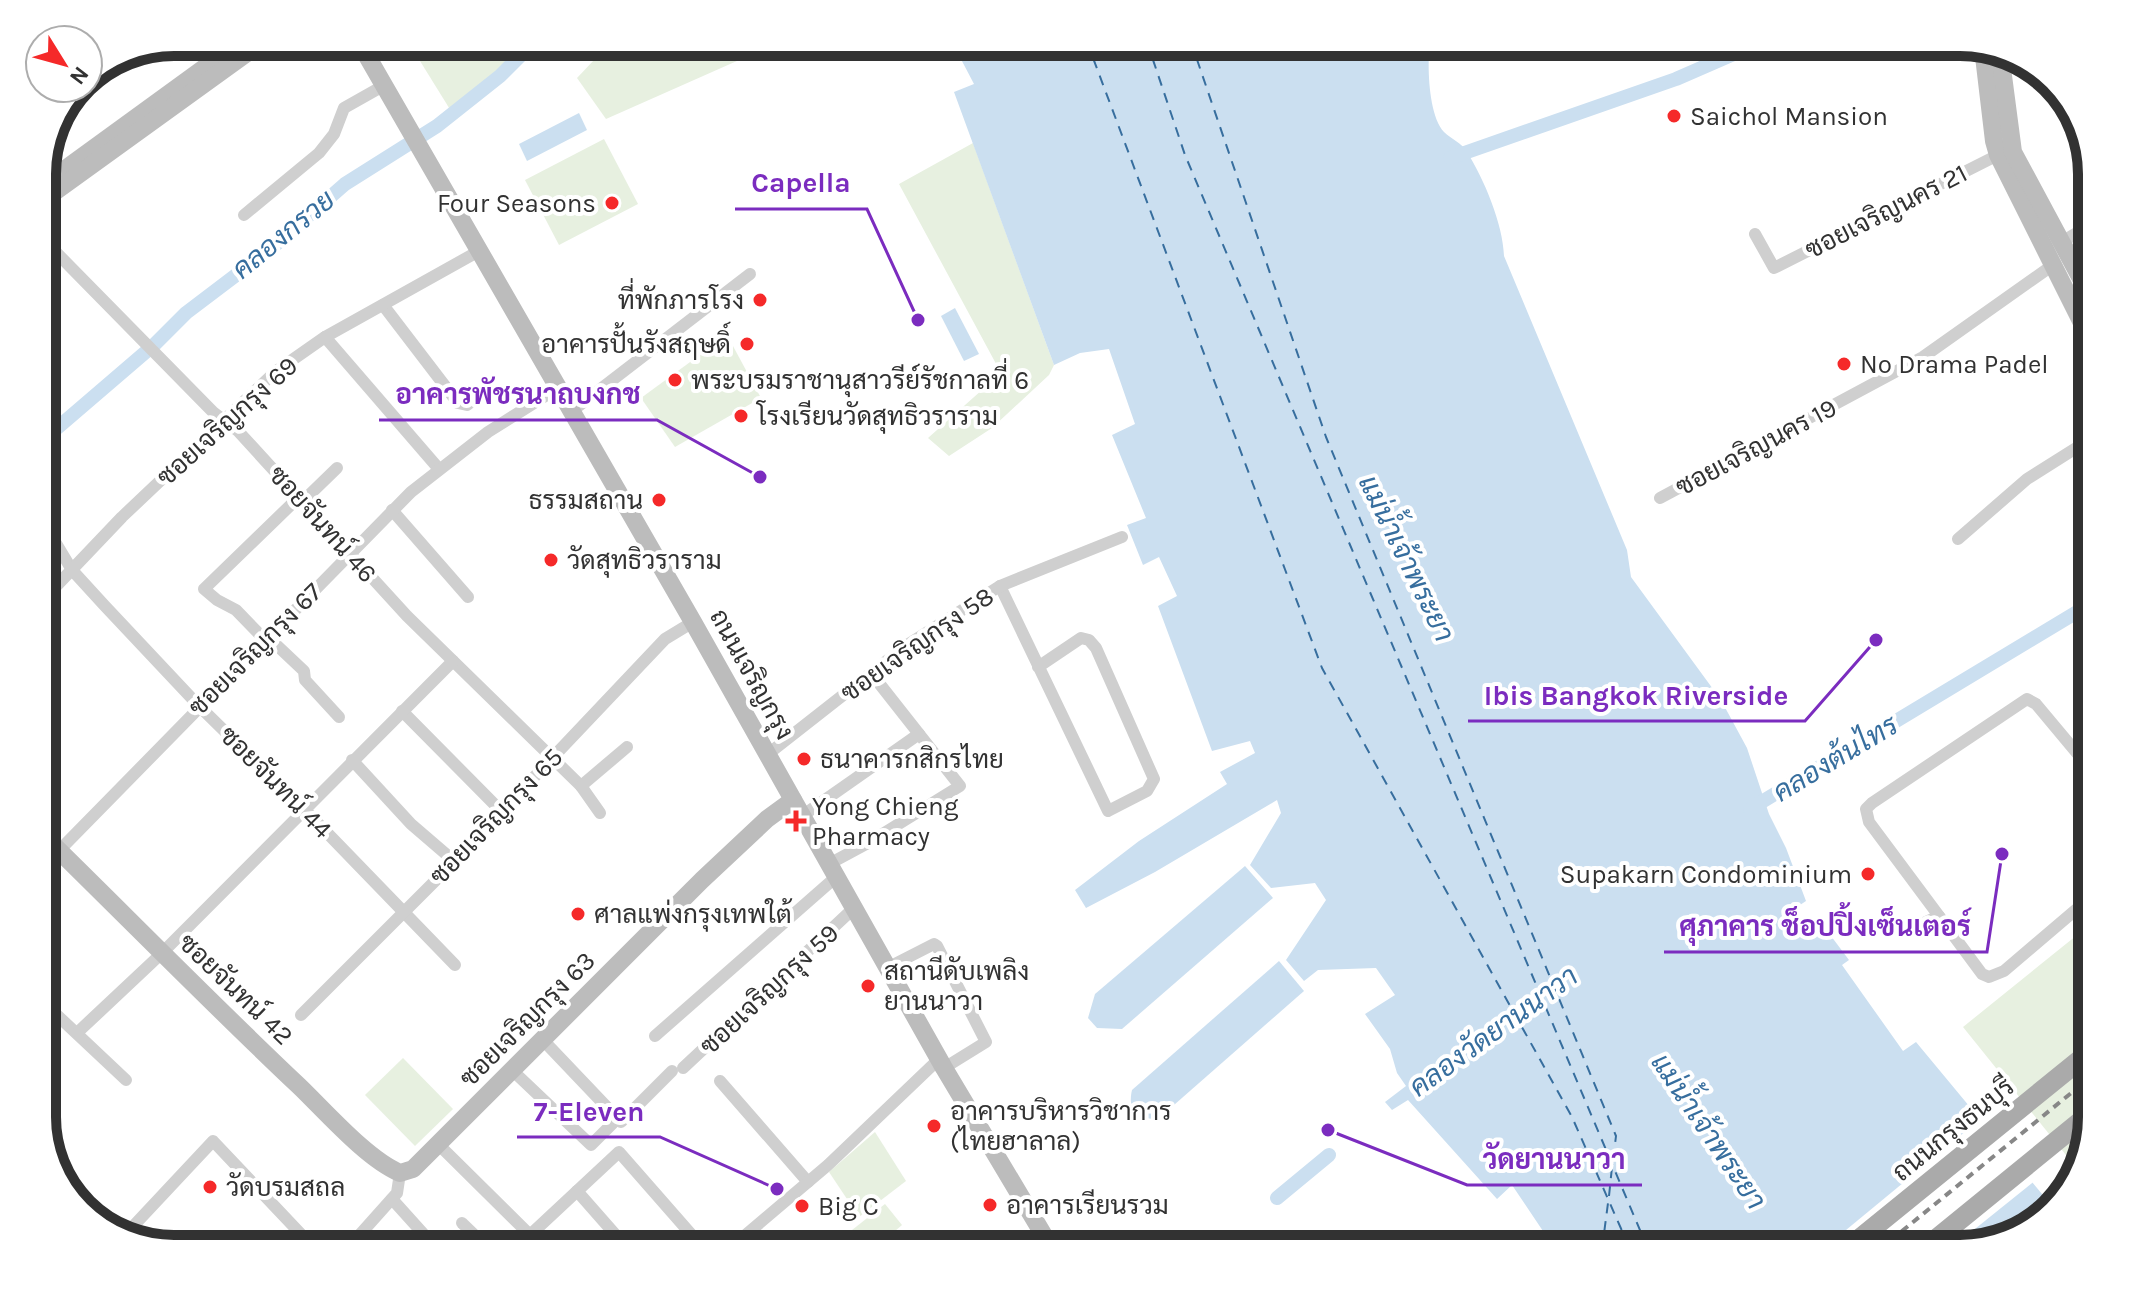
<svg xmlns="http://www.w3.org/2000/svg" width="2134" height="1291" viewBox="0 0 2134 1291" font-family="Karla,Sarabun,sans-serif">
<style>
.green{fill:#e7f0e0}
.water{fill:#cbdff0}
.pier{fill:#fff}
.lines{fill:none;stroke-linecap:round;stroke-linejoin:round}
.canal{stroke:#cbdff0;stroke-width:14}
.ferry{stroke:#376e9e;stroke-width:2;stroke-dasharray:10 8;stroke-linecap:butt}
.street{stroke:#cfcfcf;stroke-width:12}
.secondary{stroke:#bcbcbc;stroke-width:18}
.primary{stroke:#aaa;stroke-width:20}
.rail{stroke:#878787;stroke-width:4;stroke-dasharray:8 6;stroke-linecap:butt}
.poi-dot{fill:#f52929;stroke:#fff;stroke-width:3}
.labels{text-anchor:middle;stroke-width:8;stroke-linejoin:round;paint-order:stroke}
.poi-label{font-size:26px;fill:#323232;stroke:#fff;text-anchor:start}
.street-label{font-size:26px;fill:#323232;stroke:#fff}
.water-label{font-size:28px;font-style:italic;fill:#376e9e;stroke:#fff}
.rim{fill:none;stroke:#323232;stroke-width:10}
.leader{fill:none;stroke:#7b2cbf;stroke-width:3}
.callout-dot{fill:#7b2cbf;stroke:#fff;stroke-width:3}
.callout-label{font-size:28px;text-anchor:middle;font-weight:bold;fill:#7b2cbf;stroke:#fff;stroke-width:8;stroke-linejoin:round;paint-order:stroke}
</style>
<rect width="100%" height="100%" fill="#fff"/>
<!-- green -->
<g class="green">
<polygon points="446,42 529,42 498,73 451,111 420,61"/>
<polygon points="611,42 780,42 606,119 577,78"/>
<polygon points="604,139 638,204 559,245 525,180"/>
<polygon points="973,143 1054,365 1049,375 992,428 949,456 928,438 1001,373 899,184"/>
<polygon points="727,335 761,398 675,447 641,398"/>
<polygon points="2092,923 2092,1118 2078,1170 1963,1027"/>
<polygon points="403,1058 453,1109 415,1146 365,1095"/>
<polygon points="875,1132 906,1181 859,1217 829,1172"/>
<polygon points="885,1204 902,1225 874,1249 828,1249"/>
</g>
<!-- water -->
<g class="water">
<path d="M952,42H1430C1427,63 1428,115 1444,132C1451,139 1462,143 1467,152C1484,179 1503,224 1504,256L1627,550L1631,577L1721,700L1747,748L1769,814L1786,848L1806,901L1794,909L1808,934L1822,924L1849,960L1842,965L1903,1051L1916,1042L2052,1206L2026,1231L1961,1249H1555L1512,1185L1497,1199L1408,1100L1392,1110L1385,1102L1406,1086L1397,1073L1390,1049L1365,1014L1395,995L1376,968L1318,970L1304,981L1286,960L1326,900L1315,883L1271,888L1250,865L1281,813L1277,800L1155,872L1086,908L1075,890L1139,841L1227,784L1220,772L1255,753L1250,741L1212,751L1158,606L1177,596L1159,557L1143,565L1127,525L1146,518L1112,435L1135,424L1109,349L1080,353L1054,365L954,92L974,84Z"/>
<polygon points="579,113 587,130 527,161 519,144"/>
<polygon points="955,308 979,354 964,361 941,316"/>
<polygon points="1245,866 1273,898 1122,1029 1097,1028 1088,1018 1095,994"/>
<path d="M1279,961L1304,991L1158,1119C1138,1119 1127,1112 1132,1090Z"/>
</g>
<!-- pier -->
<polygon class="pier" points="1983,1117 2036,1180 1950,1249 1823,1249"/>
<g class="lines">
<!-- canal -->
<g class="canal">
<polyline points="1450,158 1676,79 1761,42"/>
<polyline points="42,441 155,344 186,313 273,247 345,184 437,126 500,76 534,42"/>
<polyline points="1750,809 2092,603"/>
<polyline points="1277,1198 1329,1155"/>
</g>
<!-- ferry -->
<g class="ferry">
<polyline points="1087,42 1322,668 1572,1117 1630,1249"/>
<polyline points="1147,42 1185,155 1648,1249"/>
<polyline points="1191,42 1326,437 1616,1136 1613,1160"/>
<polyline points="1609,1196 1612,1167"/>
<polyline points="1602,1249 1608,1203"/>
</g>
<!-- street -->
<g class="street">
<polyline points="244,215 319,153 334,134 344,108 383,86"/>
<polyline points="1755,234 1774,268 1998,155"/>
<polyline points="42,238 213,412 238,431 407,616 581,786 600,813"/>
<polyline points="2060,243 2092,224"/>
<polyline points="383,305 458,403 467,405 488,389"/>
<polyline points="325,337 439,469"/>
<polyline points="572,411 750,274"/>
<polyline points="1660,498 1923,357 2053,265"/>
<polyline points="303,501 337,468"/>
<polyline points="392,510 468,597"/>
<polyline points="42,520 72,570 104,605 199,706 304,809 455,965"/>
<polyline points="1958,539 2027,479 2092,438"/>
<polyline points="1000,586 1108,811 1147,791 1154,779 1096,648 1089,640 1081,638 1038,667"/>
<polyline points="42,601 122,517 275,372 325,337 479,251"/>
<polyline points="268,637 304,671 305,680 339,717"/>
<polyline points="265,640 236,610 217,600 204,589 300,496"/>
<polyline points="402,711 502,812"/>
<polyline points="768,754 907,645 1000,586 1122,537"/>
<polyline points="352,760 411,824 454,861"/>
<polyline points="581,786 627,747"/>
<polyline points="802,816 919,734"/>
<polyline points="829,864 868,843 960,786 871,673"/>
<polyline points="42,868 411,492 488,432 558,388"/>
<polyline points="1939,916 1869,822 1866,809 1872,803 2027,699 2036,704 2092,771"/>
<polyline points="1924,923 1939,916 1982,974 1989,977 2004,971 2092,896"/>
<polyline points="887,968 934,944 937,946 986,1042 944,1068"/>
<polyline points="42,1001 126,1080"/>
<polyline points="301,1015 448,868 665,639 693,622"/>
<polyline points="78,1032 161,954 453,661"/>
<polyline points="655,1036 836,877"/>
<polyline points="542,1039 621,1122 672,1071"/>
<polyline points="683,1068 854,908"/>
<polyline points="513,1071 591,1145 616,1120"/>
<polyline points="720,1081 808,1182"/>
<polyline points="439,1145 527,1232"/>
<polyline points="577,1191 628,1249"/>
<polyline points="392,1199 437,1249"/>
<polyline points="462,1223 489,1249"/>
<polyline points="530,1235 544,1249"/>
<polyline points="124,1236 213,1141 315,1249"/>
<polyline points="347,1249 397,1193 400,1173"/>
<polyline points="515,1249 619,1152 704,1249"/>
<polyline points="729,1249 828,1165 939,1059"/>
</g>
<!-- secondary -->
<g class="secondary">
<polyline points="359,42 693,622 944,1068 1052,1249"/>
<polyline points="1983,48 1994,141 1998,155 2092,343"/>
<polyline points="2000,53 2013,152 2092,299"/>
<polyline points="42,186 240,42"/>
<polyline points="42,201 262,42"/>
<path d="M42,834C128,918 212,1004 299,1086C327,1113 367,1159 400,1173L413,1169L702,880L767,819L793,800"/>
</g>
<!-- primary -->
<g class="primary">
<polyline points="1847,1249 2092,1050"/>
<polyline points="1924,1249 2092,1112"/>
</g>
<!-- rail -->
<polyline class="rail" points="1880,1249 2092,1076"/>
</g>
<!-- markers -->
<g class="poi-dot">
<circle cx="1674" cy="116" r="8"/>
<circle cx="612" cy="203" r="8"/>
<circle cx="760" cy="300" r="8"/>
<circle cx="747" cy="344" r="8"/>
<circle cx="1844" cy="364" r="8"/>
<circle cx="675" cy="380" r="8"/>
<circle cx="741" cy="416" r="8"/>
<circle cx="659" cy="500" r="8"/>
<circle cx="551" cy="560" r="8"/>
<circle cx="804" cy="759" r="8"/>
<path d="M792 809h8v8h8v8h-8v8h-8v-8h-8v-8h8z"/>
<circle cx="1868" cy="874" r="8"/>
<circle cx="578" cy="914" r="8"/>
<circle cx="868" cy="986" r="8"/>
<circle cx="934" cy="1126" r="8"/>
<circle cx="210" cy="1187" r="8"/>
<circle cx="990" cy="1205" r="8"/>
<circle cx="802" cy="1206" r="8"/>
</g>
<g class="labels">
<!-- poi labels -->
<g class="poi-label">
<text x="1690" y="125">Saichol Mansion</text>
<text x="596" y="212" text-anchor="end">Four Seasons</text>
<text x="744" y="309" text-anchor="end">ที่พักภารโรง</text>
<text x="731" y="353" text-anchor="end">อาคารปั้นรังสฤษดิ์</text>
<text x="1860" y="373">No Drama Padel</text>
<text x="691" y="389">พระบรมราชานุสาวรีย์รัชกาลที่ 6</text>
<text x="757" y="425">โรงเรียนวัดสุทธิวราราม</text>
<text x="643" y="509" text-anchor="end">ธรรมสถาน</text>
<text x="567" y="569">วัดสุทธิวราราม</text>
<text x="820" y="768">ธนาคารกสิกรไทย</text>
<text x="812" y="815">Yong Chieng<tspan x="812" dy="30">Pharmacy</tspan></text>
<text x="1852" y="883" text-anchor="end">Supakarn Condominium</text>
<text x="594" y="923">ศาลแพ่งกรุงเทพใต้</text>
<text x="884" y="980">สถานีดับเพลิง<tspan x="884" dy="30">ยานนาวา</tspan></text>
<text x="950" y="1120">อาคารบริหารวิชาการ<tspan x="950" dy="30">(ไทยฮาลาล)</tspan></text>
<text x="226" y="1196">วัดบรมสถล</text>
<text x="1006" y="1214">อาคารเรียนรวม</text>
<text x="818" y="1215">Big C</text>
</g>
<!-- street labels -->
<g class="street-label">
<text transform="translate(1886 211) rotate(-27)" y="9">ซอยเจริญนคร 21</text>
<text transform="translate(227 421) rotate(-42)" y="9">ซอยเจริญกรุง 69</text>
<text transform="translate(1756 447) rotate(-28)" y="9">ซอยเจริญนคร 19</text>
<text transform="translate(323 524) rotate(48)" y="9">ซอยจันทน์ 46</text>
<text transform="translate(917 644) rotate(-35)" y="9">ซอยเจริญกรุง 58</text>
<text transform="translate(255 649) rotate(-45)" y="9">ซอยเจริญกรุง 67</text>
<text transform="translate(752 674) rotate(61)" y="9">ถนนเจริญกรุง</text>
<text transform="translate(276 782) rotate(45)" y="9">ซอยจันทน์ 44</text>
<text transform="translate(496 816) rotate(-46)" y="9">ซอยเจริญกรุง 65</text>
<text transform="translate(236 989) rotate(44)" y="9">ซอยจันทน์ 42</text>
<text transform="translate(769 989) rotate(-43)" y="9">ซอยเจริญกรุง 59</text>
<text transform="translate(527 1019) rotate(-45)" y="9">ซอยเจริญกรุง 63</text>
<text transform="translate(1953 1129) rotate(-39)" y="9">ถนนกรุงธนบุรี</text>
</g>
<!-- water labels -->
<g class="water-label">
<text transform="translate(283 234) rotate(-39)" y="10">คลองกรวย</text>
<text transform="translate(1407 558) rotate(64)" y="10">แม่น้ำเจ้าพระยา</text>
<text transform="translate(1835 758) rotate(-31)" y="10">คลองต้นไทร</text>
<text transform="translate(1493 1031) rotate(-36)" y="10">คลองวัดยานนาวา</text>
<text transform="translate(1709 1131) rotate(56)" y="10">แม่น้ำเจ้าพระยา</text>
</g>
</g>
<!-- crop -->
<path d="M0 0H2134V1291H0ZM174 56H1960A118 118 0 0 1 2078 174V1117A118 118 0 0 1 1960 1235H174A118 118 0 0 1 56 1117V174A118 118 0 0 1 174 56Z" fill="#fff" fill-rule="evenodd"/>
<path class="rim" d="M174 56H1960A118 118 0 0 1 2078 174V1117A118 118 0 0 1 1960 1235H174A118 118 0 0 1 56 1117V174A118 118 0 0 1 174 56Z"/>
<!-- callouts -->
<path class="leader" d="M918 320L867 209H735M760 477L657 420H379M1876 640L1805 721H1468M2002 854L1987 952H1664M777 1189L660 1137H517M1328 1130L1467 1185H1642"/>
<g class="callout-dot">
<circle cx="918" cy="320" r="8"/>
<circle cx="760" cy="477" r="8"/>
<circle cx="1876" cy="640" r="8"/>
<circle cx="2002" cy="854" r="8"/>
<circle cx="777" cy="1189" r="8"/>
<circle cx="1328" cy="1130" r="8"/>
</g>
<g class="callout-label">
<text x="801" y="192">Capella</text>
<text x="518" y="404">อาคารพัชรนาถบงกช</text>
<text x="1636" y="705">Ibis Bangkok Riverside</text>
<text x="1825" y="936">ศุภาคาร ช็อปปิ้งเซ็นเตอร์</text>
<text x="589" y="1121">7-Eleven</text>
<text x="1554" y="1169">วัดยานนาวา</text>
</g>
<!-- north arrow -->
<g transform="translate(64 64) rotate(127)"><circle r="38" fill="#ffffff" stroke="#adadad" stroke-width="2"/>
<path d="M0-6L14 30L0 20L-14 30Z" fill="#f52929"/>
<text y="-12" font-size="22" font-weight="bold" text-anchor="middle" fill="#323232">N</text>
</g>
</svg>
